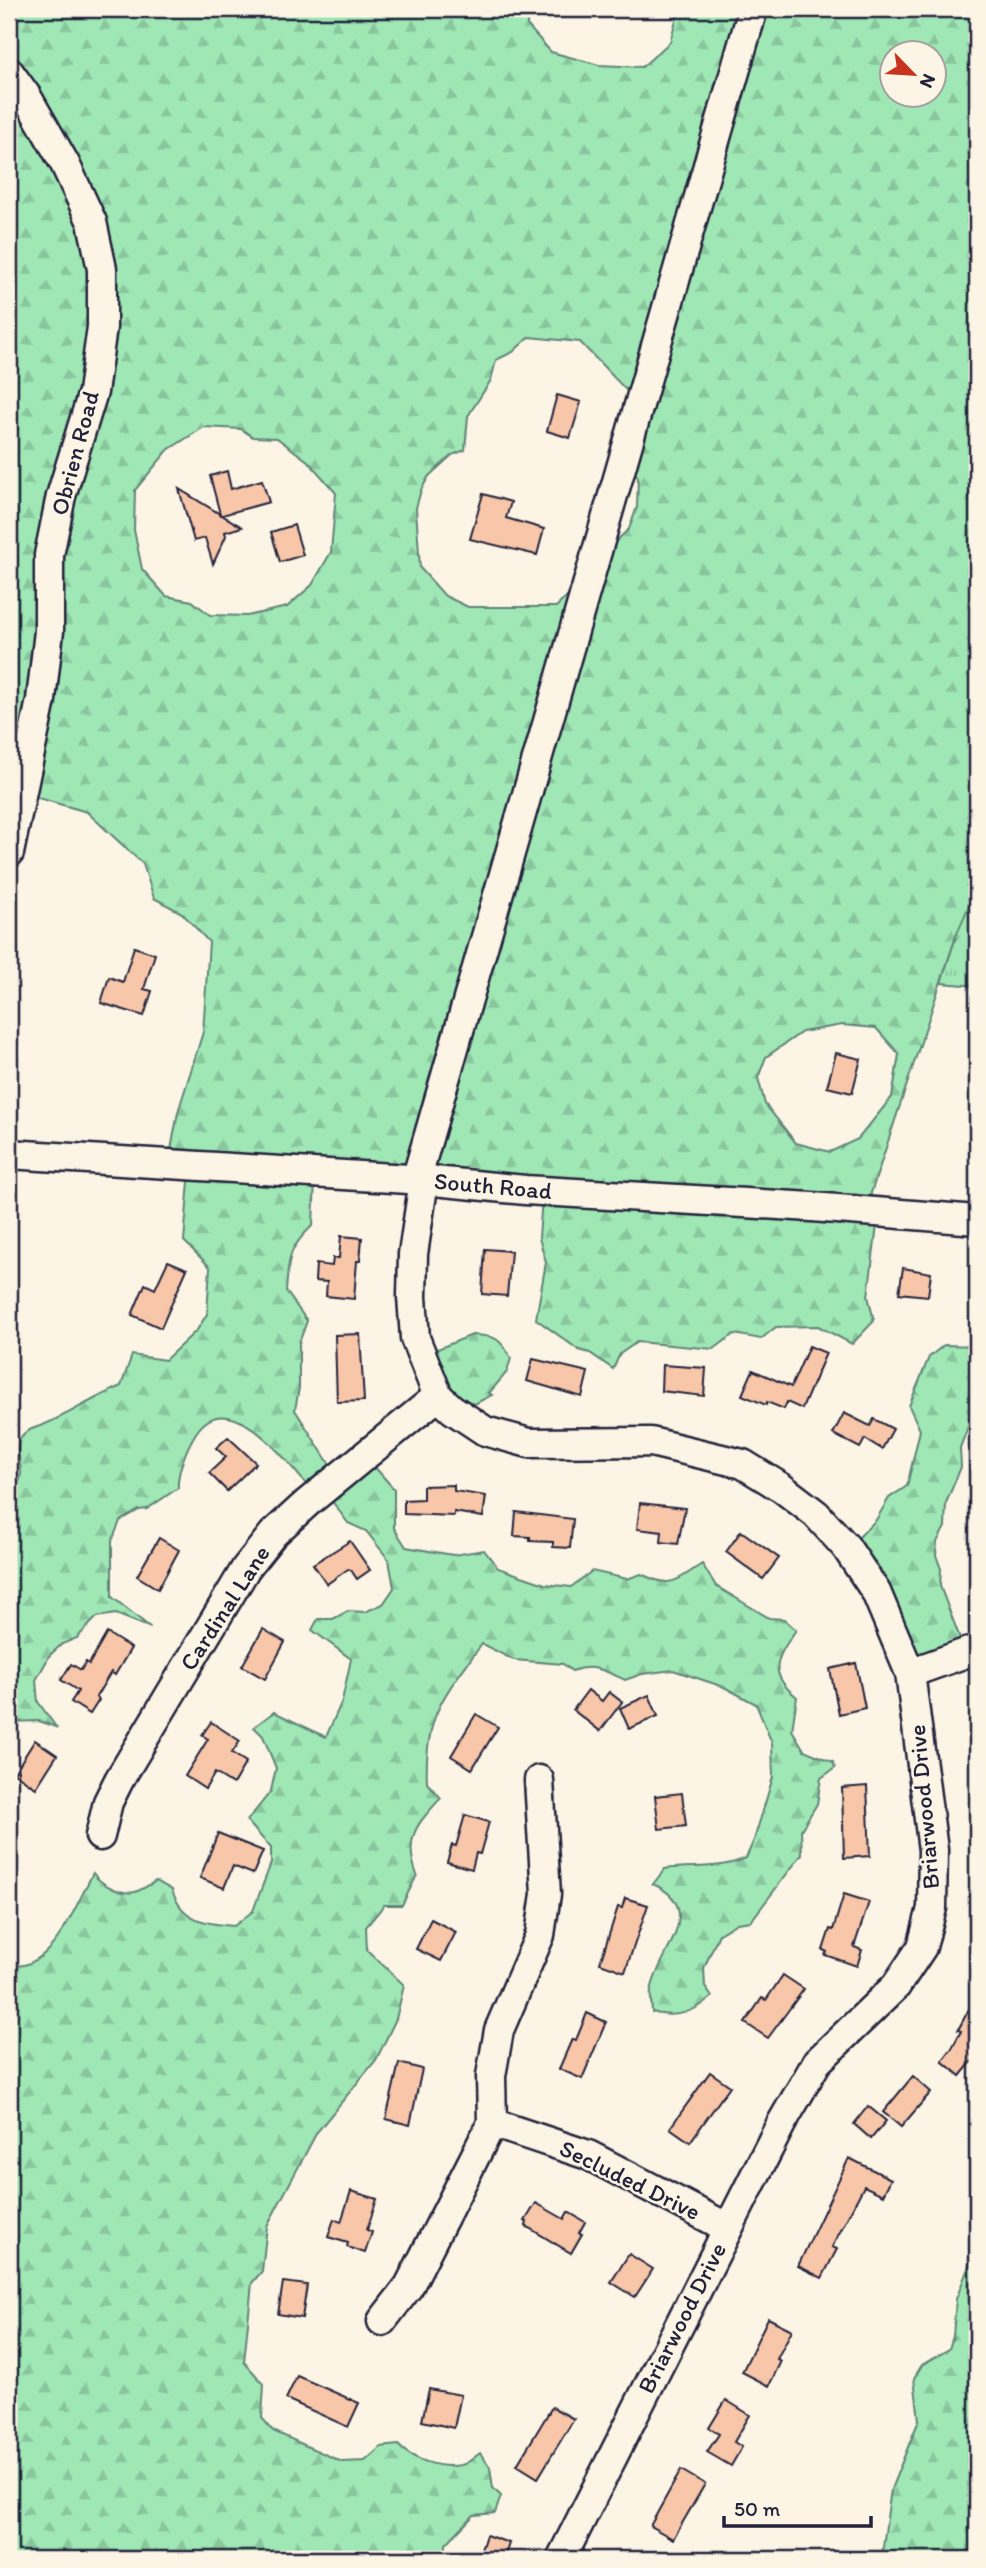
<svg xmlns="http://www.w3.org/2000/svg" width="986" height="2568" viewBox="0 0 986 2568" font-family="Itim,sans-serif">
<style>
.grass{fill:url(#grass-tufts);stroke:#608478;stroke-width:2}
.forest{fill:url(#forest-firs);stroke:#608478;stroke-width:2;fill-rule:evenodd}
.building{fill:#f8c6a9;stroke:#22223b;stroke-width:2}
.lines{fill:none;stroke-linecap:round;stroke-linejoin:round}
.minor-casing{stroke:#22223b;stroke-width:33}
.minor{stroke:#fcf5e5;stroke-width:28}
.labels{text-anchor:middle;stroke-width:5;stroke-linejoin:round;paint-order:stroke}
.street-label{font-size:24px;fill:#22223b;stroke:#fcf5e5}
</style>
<defs>
<pattern id="grass-tufts" width="24" height="20" patternUnits="userSpaceOnUse" patternTransform="scale(1.75)"><rect width="24" height="20" fill="#9fe7b5"/><path d="M3 7l-1-3M5 7V3M7 7l1-3M15 17l-1-3M17 17v-4M19 17l1-3" fill="none" stroke="#89c69d"/></pattern>
<pattern id="forest-firs" width="22" height="20" patternUnits="userSpaceOnUse" patternTransform="scale(1.75)"><rect width="22" height="20" fill="#9fe7b5"/><path d="M5 1l3.5 6h-7zM16 11l3.5 6h-7z" fill="#89c69d"/></pattern>
</defs>
<rect width="100%" height="100%" fill="#fcf5e5"/>
<filter id="ink" filterUnits="userSpaceOnUse"><feTurbulence type="fractalNoise" baseFrequency=".0143" numOctaves="2"/><feDisplacementMap in="SourceGraphic" scale="14" xChannelSelector="R" yChannelSelector="G"/><feConvolveMatrix kernelMatrix="1 2 1 2 8 2 1 2 1" color-interpolation-filters="sRGB"/></filter>
<g filter="url(#ink)">
<!-- grass -->
<polygon class="grass" points="977,888 977,986 941,983 957,933"/>
<!-- forest -->
<g class="forest">
<path d="M9,9H528L527,25L551,52L599,65L642,67L670,42L679,9H977V888L957,933L871,1193L869,1210L878,1218L868,1296L874,1321L852,1344L818,1326L776,1327L761,1339L734,1334L714,1349L637,1342L620,1354L613,1369L590,1353L579,1350L536,1319L546,1262L539,1238L542,1198L315,1179L313,1225C287,1250 289,1257 286,1291L307,1321L299,1343V1388L295,1410L334,1471L366,1457L394,1489V1528L406,1547L453,1555L484,1550L498,1568L545,1584L571,1587L592,1571L627,1579L641,1574C672,1589 675,1581 702,1564L716,1586L769,1618L784,1619L796,1630C777,1657 766,1673 797,1697L792,1730L804,1750L833,1762L835,1768L821,1778L817,1804L801,1830L802,1854L751,1921L737,1923L719,1934L704,1968L705,1987L712,1997C695,2012 674,2019 652,2012C652,2006 650,1997 651,1991C658,1952 709,1909 653,1884L665,1869C694,1865 719,1870 746,1858L754,1840L773,1777L772,1743L756,1704L724,1687L673,1670L642,1674L625,1680C606,1671 592,1663 572,1671L563,1664L514,1660L482,1644C444,1695 424,1715 427,1783L441,1798C417,1824 403,1838 417,1875L402,1905H384L366,1927L367,1950L404,1985L396,2019L376,2060L317,2132L267,2226L262,2271L252,2283L244,2362L264,2384L262,2418L273,2431L342,2462L365,2461L381,2447L398,2445C412,2460 441,2469 461,2465C468,2464 474,2457 480,2453L490,2467L493,2488L501,2496L495,2513L474,2515L446,2544V2559H9V1965C51,1974 77,1903 93,1873C100,1884 120,1895 135,1892C142,1890 150,1884 156,1881L172,1890C182,1921 204,1923 234,1926L253,1911L271,1863V1848L247,1821L271,1791L276,1768L263,1736L254,1727L274,1712L326,1737L342,1701L351,1659L312,1630L318,1619H333L348,1611L365,1612L383,1604L394,1588L389,1560L366,1531L348,1523L323,1489H310C289,1464 230,1382 196,1433C187,1447 177,1471 178,1488L147,1509L139,1510L120,1521L112,1541V1597L151,1628L116,1614L97,1617L77,1638L62,1644L50,1655L36,1680L38,1702L56,1727L39,1721L9,1722V1493C33,1476 12,1458 20,1439C24,1430 35,1428 43,1425C70,1414 93,1398 121,1386L132,1355L165,1360L197,1330L207,1314L210,1267L184,1241L190,1169L168,1166L178,1112L203,1032L209,942L182,913L154,898L143,864L87,812L21,793L9,851ZM892,52H934V94H892ZM529,337L580,342L629,393L620,454L638,477L637,507L629,529L602,554L583,582L556,607H468L445,596L420,568L416,508L421,490L429,476L452,455L465,450L468,416L491,380L496,360L513,352ZM204,427L241,429L253,437L277,438L309,462L336,493L331,552L312,585L287,607L247,616L210,615L192,601L166,596L142,569L134,530L135,490L168,450ZM842,1025L876,1028L899,1054L892,1097L858,1139L830,1152L796,1143L765,1104L758,1078L766,1057L802,1032Z"/>
<path d="M472,1335C496,1336 499,1337 511,1358L507,1372L489,1393L492,1395L465,1409L425,1354Z"/>
<polygon points="944,1345 977,1346 977,1403 960,1448 961,1467 946,1503 945,1527 937,1542 936,1555 941,1569 940,1586 961,1641 907,1662 849,1547 876,1520 889,1498 907,1486 920,1430 909,1406 929,1357"/>
<polygon points="977,2245 977,2559 897,2559 882,2554 891,2489 919,2420 914,2378 922,2365 949,2349 953,2336 956,2299"/>
</g>
<!-- building -->
<g class="building">
<polygon points="557,395 581,402 570,438 547,431"/>
<polygon points="227,471 231,489 262,480 269,502 222,515 242,527 225,532 226,536 213,564 205,538 194,541 179,489 220,514 210,476"/>
<polygon points="483,494 511,502 506,518 544,529 537,555 470,539"/>
<polygon points="294,525 303,555 280,562 271,532"/>
<polygon points="134,947 155,954 144,989 152,991 144,1016 101,1003 109,977 123,982"/>
<polygon points="836,1053 861,1059 852,1093 827,1087"/>
<polygon points="341,1236 362,1238 360,1261 357,1261 354,1299 326,1296 327,1282 315,1281 316,1264 332,1266 333,1258 339,1258"/>
<polygon points="485,1249 511,1251 507,1296 482,1294"/>
<polygon points="168,1261 187,1269 161,1328 132,1315 145,1284 155,1289"/>
<polygon points="903,1268 931,1273 928,1296 899,1293"/>
<polygon points="360,1334 364,1401 337,1402 335,1335"/>
<polygon points="809,1346 826,1353 802,1409 787,1402 784,1409 767,1402 766,1405 742,1395 753,1370 791,1387"/>
<polygon points="533,1359 588,1372 582,1397 527,1381"/>
<polygon points="662,1365 706,1368 704,1396 661,1391"/>
<polygon points="844,1413 870,1426 874,1419 893,1429 882,1449 865,1439 860,1448 833,1434"/>
<polygon points="228,1437 256,1463 227,1491 209,1473 226,1457 216,1448"/>
<polygon points="454,1485 454,1491 486,1496 483,1517 454,1512 454,1516 404,1514 404,1500 423,1499 423,1486"/>
<polygon points="640,1503 685,1508 678,1544 661,1542 662,1532 637,1529"/>
<polygon points="516,1512 573,1519 570,1548 553,1547 553,1542 530,1541 530,1537 514,1536"/>
<polygon points="741,1531 779,1558 763,1579 726,1552"/>
<polygon points="159,1538 179,1550 158,1589 137,1576"/>
<polygon points="350,1541 370,1570 357,1579 351,1570 348,1569 327,1584 313,1564"/>
<polygon points="263,1629 285,1642 265,1679 242,1666"/>
<polygon points="107,1633 131,1648 115,1675 111,1672 96,1697 99,1700 90,1714 71,1702 78,1691 61,1680 71,1664 81,1670 86,1662 89,1664"/>
<polygon points="856,1663 865,1708 839,1714 830,1669"/>
<polygon points="588,1690 602,1701 609,1692 622,1702 600,1731 573,1710"/>
<polygon points="649,1695 658,1716 629,1729 620,1708"/>
<polygon points="476,1714 498,1727 472,1769 451,1756"/>
<polygon points="211,1722 240,1741 232,1753 246,1762 233,1784 215,1773 205,1789 185,1776 208,1739 202,1735"/>
<polygon points="35,1740 57,1755 36,1788 14,1773"/>
<polygon points="867,1786 870,1856 844,1858 842,1788"/>
<polygon points="682,1793 686,1826 659,1829 655,1796"/>
<polygon points="465,1815 489,1822 480,1854 476,1853 472,1869 447,1862 452,1845 456,1846"/>
<polygon points="218,1833 263,1851 253,1874 233,1866 224,1888 200,1878"/>
<polygon points="844,1894 869,1902 854,1947 862,1950 857,1966 825,1955 827,1952 823,1950 830,1929 833,1930"/>
<polygon points="625,1898 648,1905 625,1972 600,1963 618,1907 622,1908"/>
<polygon points="431,1919 456,1932 441,1961 416,1949"/>
<polygon points="783,1975 804,1989 768,2038 745,2023 762,1998 766,2000"/>
<polygon points="977,1994 977,2047 972,2056 975,2058 960,2076 942,2061 952,2048 961,2031 958,2030"/>
<polygon points="587,2013 606,2022 582,2079 559,2069 572,2039 576,2040"/>
<polygon points="399,2063 422,2069 410,2125 386,2119"/>
<polygon points="710,2072 730,2086 690,2142 670,2128"/>
<polygon points="913,2076 931,2092 901,2127 883,2112"/>
<polygon points="868,2106 886,2121 871,2139 854,2124"/>
<polygon points="849,2158 891,2179 883,2195 864,2186 832,2247 837,2249 822,2278 798,2266"/>
<polygon points="351,2191 377,2199 367,2230 372,2232 365,2253 347,2247 348,2243 328,2237 334,2219 341,2222"/>
<polygon points="536,2203 564,2219 568,2212 585,2222 579,2233 582,2234 571,2253 526,2226 527,2222 525,2221"/>
<polygon points="629,2254 653,2269 635,2297 611,2282"/>
<polygon points="283,2282 307,2285 302,2318 278,2314"/>
<polygon points="768,2318 792,2330 777,2359 781,2361 769,2386 742,2372"/>
<polygon points="297,2376 359,2403 348,2427 286,2399"/>
<polygon points="429,2389 461,2395 454,2428 422,2421"/>
<polygon points="726,2400 750,2415 734,2442 742,2447 731,2466 707,2452 719,2434 709,2428"/>
<polygon points="552,2407 574,2419 538,2478 517,2465"/>
<polygon points="681,2470 705,2484 673,2539 650,2526"/>
<polygon points="486,2535 509,2543 504,2559 478,2559"/>
</g>
<g class="lines">
<defs>
<g id="minor">
<polyline points="9,72 27,97 65,164 92,222 102,269 102,327 93,392 61,496 49,555 49,631 41,700 9,853"/>
<polyline points="9,1154 424,1180 525,1190 812,1207 977,1220"/>
<polyline points="416,1180 753,9"/>
<polyline points="424,1180 413,1254 412,1297 415,1338 438,1396 452,1409 485,1431 529,1443 651,1442 743,1464 782,1488 816,1514 846,1547 876,1592 910,1673 933,1850 932,1908 922,1947 896,1986 817,2062 781,2124 561,2559"/>
<polyline points="910,1673 977,1649"/>
<polyline points="100,1836 108,1802 119,1780 246,1568 273,1534 307,1503 438,1396"/>
<polyline points="492,2123 588,2155 728,2228"/>
<polyline points="382,2321 409,2286 492,2123 491,2076 499,2030 540,1935 546,1894 539,1780"/>
</g>
</defs>
<!-- minor casing -->
<use href="#minor" class="minor-casing"/>
<!-- minor -->
<use href="#minor" class="minor"/>
</g>
</g>
<g class="labels">
<!-- street labels -->
<g class="street-label">
<text transform="translate(75 453) rotate(-75)" y="8">Obrien Road</text>
<text transform="translate(493 1186) rotate(5)" y="8">South Road</text>
<text transform="translate(225 1608) rotate(-57)" y="8">Cardinal Lane</text>
<text transform="translate(924 1807) rotate(-95)" y="8">Briarwood Drive</text>
<text transform="translate(630 2180) rotate(26)" y="8">Secluded Drive</text>
<text transform="translate(682 2318) rotate(-63)" y="8">Briarwood Drive</text>
</g>
</g>
<!-- margin -->
<rect width="986" height="2568" fill="none" stroke="#fcf5e5" stroke-width="35"/>
<rect x="18" y="18" width="951" height="2533" fill="none" stroke="#22223b" stroke-width="2.5" filter="url(#ink)"/>
<!-- north arrow -->
<g transform="translate(913 74) rotate(115)"><circle r="33" fill="#fcf5e5" stroke="#a5a1a1" stroke-width="2"/>
<path d="M0-5L12 26L0 18L-12 26Z" fill="#c8321e"/>
<text y="-10" font-size="19" font-weight="bold" text-anchor="middle" fill="#22223b">N</text>
</g>
<!-- scale -->
<path d="M724 2516v10h147v-10" fill="none" stroke="#22223b" stroke-width="3.5"/>
<text x="734" y="2516" font-size="21" fill="#22223b" stroke="#fcf5e5" stroke-width="5" paint-order="stroke">50 m</text>
</svg>
